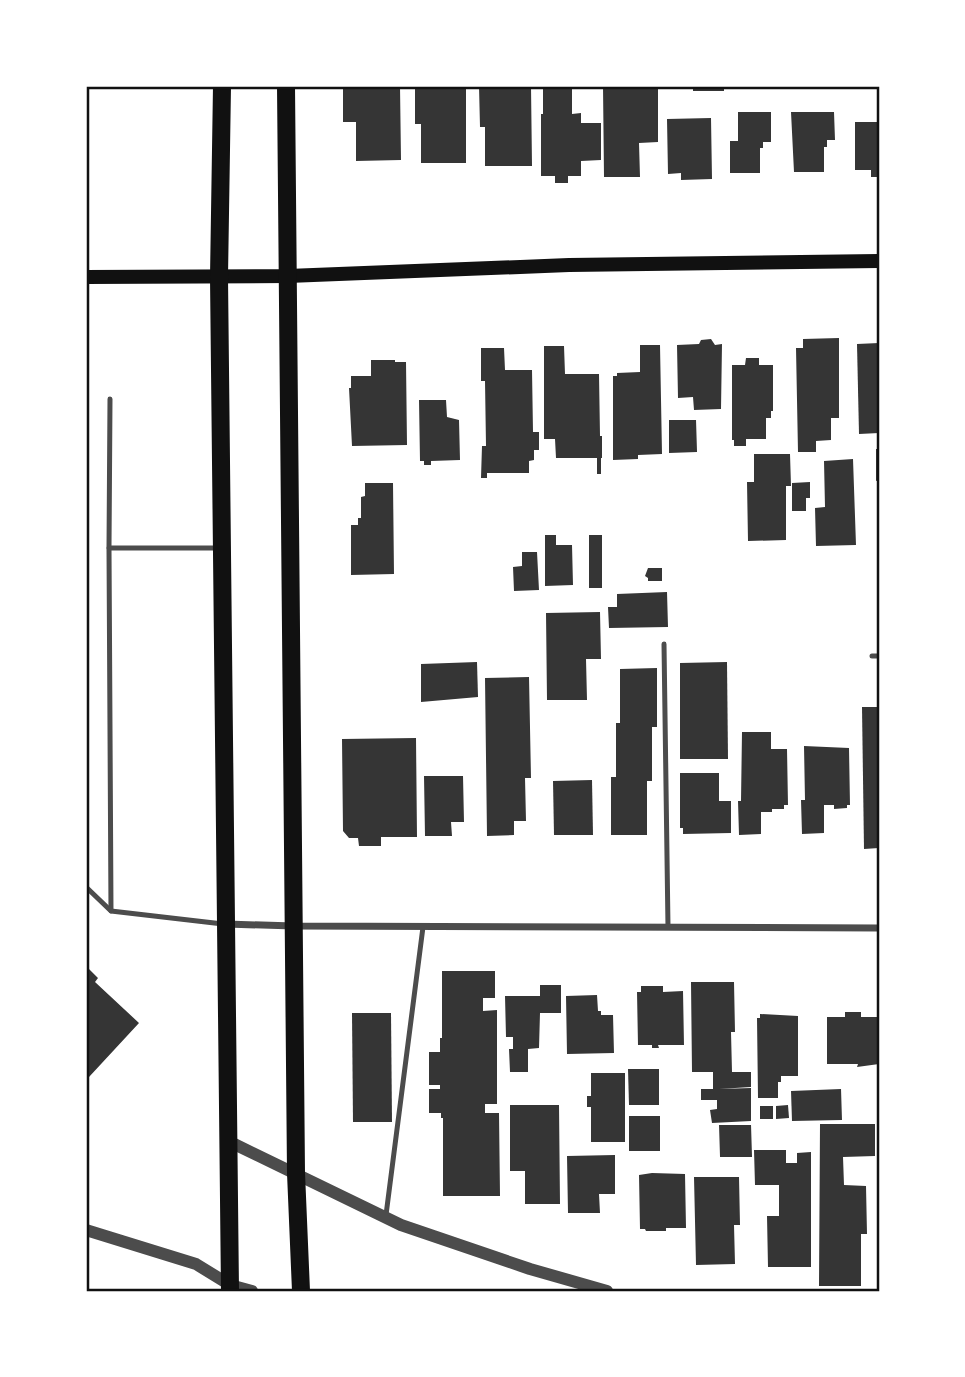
<svg xmlns="http://www.w3.org/2000/svg" width="965" height="1377" viewBox="0 0 965 1377" font-family="Lato,sans-serif">
<style>
.building{fill:#353535}
.lines{fill:none;stroke-linecap:round;stroke-linejoin:round}
.service{stroke:#4c4c4c;stroke-width:5}
.minor{stroke:#4c4c4c;stroke-width:7}
.tertiary{stroke:#4c4c4c;stroke-width:12}
.secondary{stroke:#111;stroke-width:14}
.primary{stroke:#111;stroke-width:18}
.neatline{fill:none;stroke:#111;stroke-width:2.5}
</style>
<rect width="100%" height="100%" fill="#fff"/>
<!-- building -->
<g class="building">
<polygon points="343,86 400,86 401,160 356,161 356,122 343,122"/>
<polygon points="415,86 466,86 466,163 421,163 421,124 415,124"/>
<polygon points="479,86 531,86 532,166 485,166 485,127 480,127"/>
<polygon points="543,86 572,86 572,114 581,113 581,123 601,123 601,160 581,161 581,176 568,176 568,183 555,183 555,176 541,176 541,114 543,114"/>
<polygon points="603,86 658,86 658,142 639,143 640,177 604,177"/>
<rect x="693" y="86" width="31" height="5"/>
<polygon points="738,112 771,112 771,142 763,142 763,148 760,148 760,173 730,173 730,141 738,141"/>
<polygon points="791,112 834,112 835,140 827,140 827,147 824,147 824,172 794,172"/>
<polygon points="711,118 712,179 681,180 681,173 668,174 667,119"/>
<polygon points="855,122 879,122 879,177 871,177 871,170 855,170"/>
<polygon points="839,338 839,418 831,418 831,440 816,441 816,452 798,452 796,348 803,348 803,339"/>
<polygon points="711,339 715,345 722,344 721,409 694,410 693,397 678,398 677,345 699,344 701,340"/>
<polygon points="879,343 879,433 859,434 857,344"/>
<polygon points="640,345 660,345 662,454 638,455 638,459 613,460 613,376 617,376 617,373 640,372"/>
<polygon points="544,346 564,346 565,374 599,374 600,436 602,436 602,458 601,458 601,474 597,474 597,458 556,458 555,439 544,439"/>
<polygon points="481,348 504,348 505,370 532,370 533,432 539,432 539,450 534,450 534,460 529,461 529,473 487,473 487,478 481,478 482,446 486,446 485,381 481,381"/>
<polygon points="746,358 759,358 759,365 773,365 773,411 771,411 771,418 766,418 766,439 746,439 746,446 734,446 734,440 732,440 732,365 745,365"/>
<polygon points="371,360 395,360 395,362 406,362 407,445 352,446 349,388 351,388 351,376 371,376"/>
<polygon points="419,400 446,400 447,417 459,420 460,460 431,461 431,465 424,465 424,461 420,461"/>
<polygon points="669,420 696,420 697,452 669,453"/>
<polygon points="876,449 879,449 879,480 876,481"/>
<polygon points="754,454 790,454 791,486 786,486 786,540 748,541 747,482 754,482"/>
<polygon points="853,459 856,545 816,546 815,508 825,507 824,461"/>
<polygon points="810,482 810,498 806,498 806,511 792,511 792,483"/>
<polygon points="365,483 393,483 394,574 351,575 351,525 358,525 358,518 361,518 361,497 365,496"/>
<polygon points="545,535 556,535 556,545 572,545 573,585 545,586"/>
<rect x="589" y="535" width="13" height="53"/>
<polygon points="522,552 537,552 539,590 514,591 513,567 522,566"/>
<polygon points="648,568 662,568 662,581 648,581 648,578 645,576"/>
<polygon points="667,592 668,627 609,628 608,607 617,607 617,594"/>
<polygon points="600,612 601,659 586,659 587,700 547,700 546,613"/>
<polygon points="477,662 478,697 421,702 421,664"/>
<polygon points="727,662 728,759 680,759 680,663"/>
<polygon points="657,668 657,727 652,727 652,781 647,781 647,835 611,835 611,777 616,777 616,723 620,723 620,669"/>
<polygon points="529,677 531,778 525,778 526,821 514,821 514,835 487,836 485,678"/>
<polygon points="862,707 879,707 879,848 864,849"/>
<polygon points="742,732 771,732 771,749 787,749 788,805 784,805 784,809 772,809 772,812 761,812 761,834 739,835 738,801 741,801"/>
<polygon points="416,738 417,837 381,837 381,846 359,846 358,838 349,838 343,831 342,739"/>
<polygon points="804,746 849,748 850,805 847,805 847,808 834,809 834,805 824,805 824,833 802,834 801,800 805,800"/>
<polygon points="680,773 719,773 719,801 731,801 731,833 683,834 683,828 680,828"/>
<polygon points="424,776 463,776 464,822 451,822 452,836 425,836"/>
<polygon points="592,780 593,835 554,835 553,781"/>
<polygon points="86,966 98,978 95,982 139,1023 89,1077 86,1075"/>
<polygon points="442,971 495,971 495,998 483,998 483,1011 497,1010 497,1104 485,1104 485,1113 499,1113 500,1196 443,1196 443,1118 441,1118 441,1113 429,1113 429,1089 440,1089 440,1085 429,1085 429,1052 440,1052 440,1038 442,1038"/>
<polygon points="691,982 734,982 735,1032 731,1032 732,1072 751,1072 751,1087 719,1089 751,1088 751,1121 712,1123 710,1110 717,1109 717,1100 701,1100 701,1089 713,1089 713,1072 692,1072"/>
<polygon points="540,985 561,985 561,1013 540,1013 539,1048 528,1049 528,1072 510,1072 509,1049 513,1049 513,1037 506,1037 505,996 540,996"/>
<polygon points="641,986 663,986 663,992 683,991 684,1045 658,1045 659,1048 652,1048 652,1045 638,1045 637,992 641,992"/>
<polygon points="597,995 598,1011 601,1011 601,1015 613,1015 614,1053 567,1054 566,996"/>
<polygon points="845,1012 861,1012 861,1017 879,1017 879,1064 857,1067 858,1064 827,1064 827,1017 845,1017"/>
<polygon points="352,1013 391,1013 392,1122 353,1122"/>
<polygon points="760,1014 798,1016 798,1076 781,1076 781,1082 778,1082 778,1098 758,1098 757,1018 760,1018"/>
<polygon points="628,1069 659,1069 659,1105 629,1105"/>
<polygon points="591,1073 625,1073 625,1142 591,1142 591,1107 587,1107 587,1096 591,1096"/>
<polygon points="841,1089 842,1120 792,1121 791,1091"/>
<polygon points="510,1105 559,1105 560,1204 525,1204 525,1171 510,1171"/>
<polygon points="788,1105 789,1118 776,1119 776,1106"/>
<rect x="760" y="1106" width="13" height="13"/>
<rect x="629" y="1116" width="31" height="35"/>
<polygon points="820,1124 875,1124 875,1156 843,1157 844,1185 866,1186 867,1234 861,1234 861,1286 819,1286"/>
<polygon points="719,1125 751,1125 752,1157 720,1157"/>
<polygon points="754,1150 786,1150 786,1163 797,1163 797,1153 811,1152 811,1267 768,1267 767,1216 779,1216 779,1185 755,1185"/>
<polygon points="615,1155 615,1194 599,1194 600,1213 568,1213 567,1156"/>
<polygon points="652,1173 685,1174 686,1228 666,1228 666,1231 646,1231 645,1229 640,1229 639,1175"/>
<polygon points="694,1177 739,1177 740,1225 734,1225 735,1264 696,1265"/>
</g>
<g class="lines">
<!-- service -->
<g class="service">
<polyline points="109,548 110,399"/>
<polyline points="664,644 668,927"/>
<polyline points="872,656 879,656"/>
<polyline points="86,887 111,911 223,924"/>
<polyline points="111,911 109,548 219,548"/>
<polyline points="386,1215 423,927"/>
</g>
<!-- minor -->
<polyline class="minor" points="226,924 294,926 879,928"/>
<!-- tertiary -->
<g class="tertiary">
<polyline points="228,1141 401,1225 530,1269 607,1291"/>
<polyline points="86,1230 196,1264 230,1285 252,1291"/>
</g>
<!-- secondary -->
<polyline class="secondary" points="86,277 288,276 569,265 879,261"/>
<!-- primary -->
<g class="primary">
<polyline points="222,86 219,277 230,1291"/>
<polyline points="286,86 296,1173 301,1291"/>
</g>
</g>
<!-- border -->
<rect width="965" height="1377" fill="none" stroke="#ffffff" stroke-width="175"/>
<rect x="88" y="88" width="790" height="1202" class="neatline"/>
</svg>
